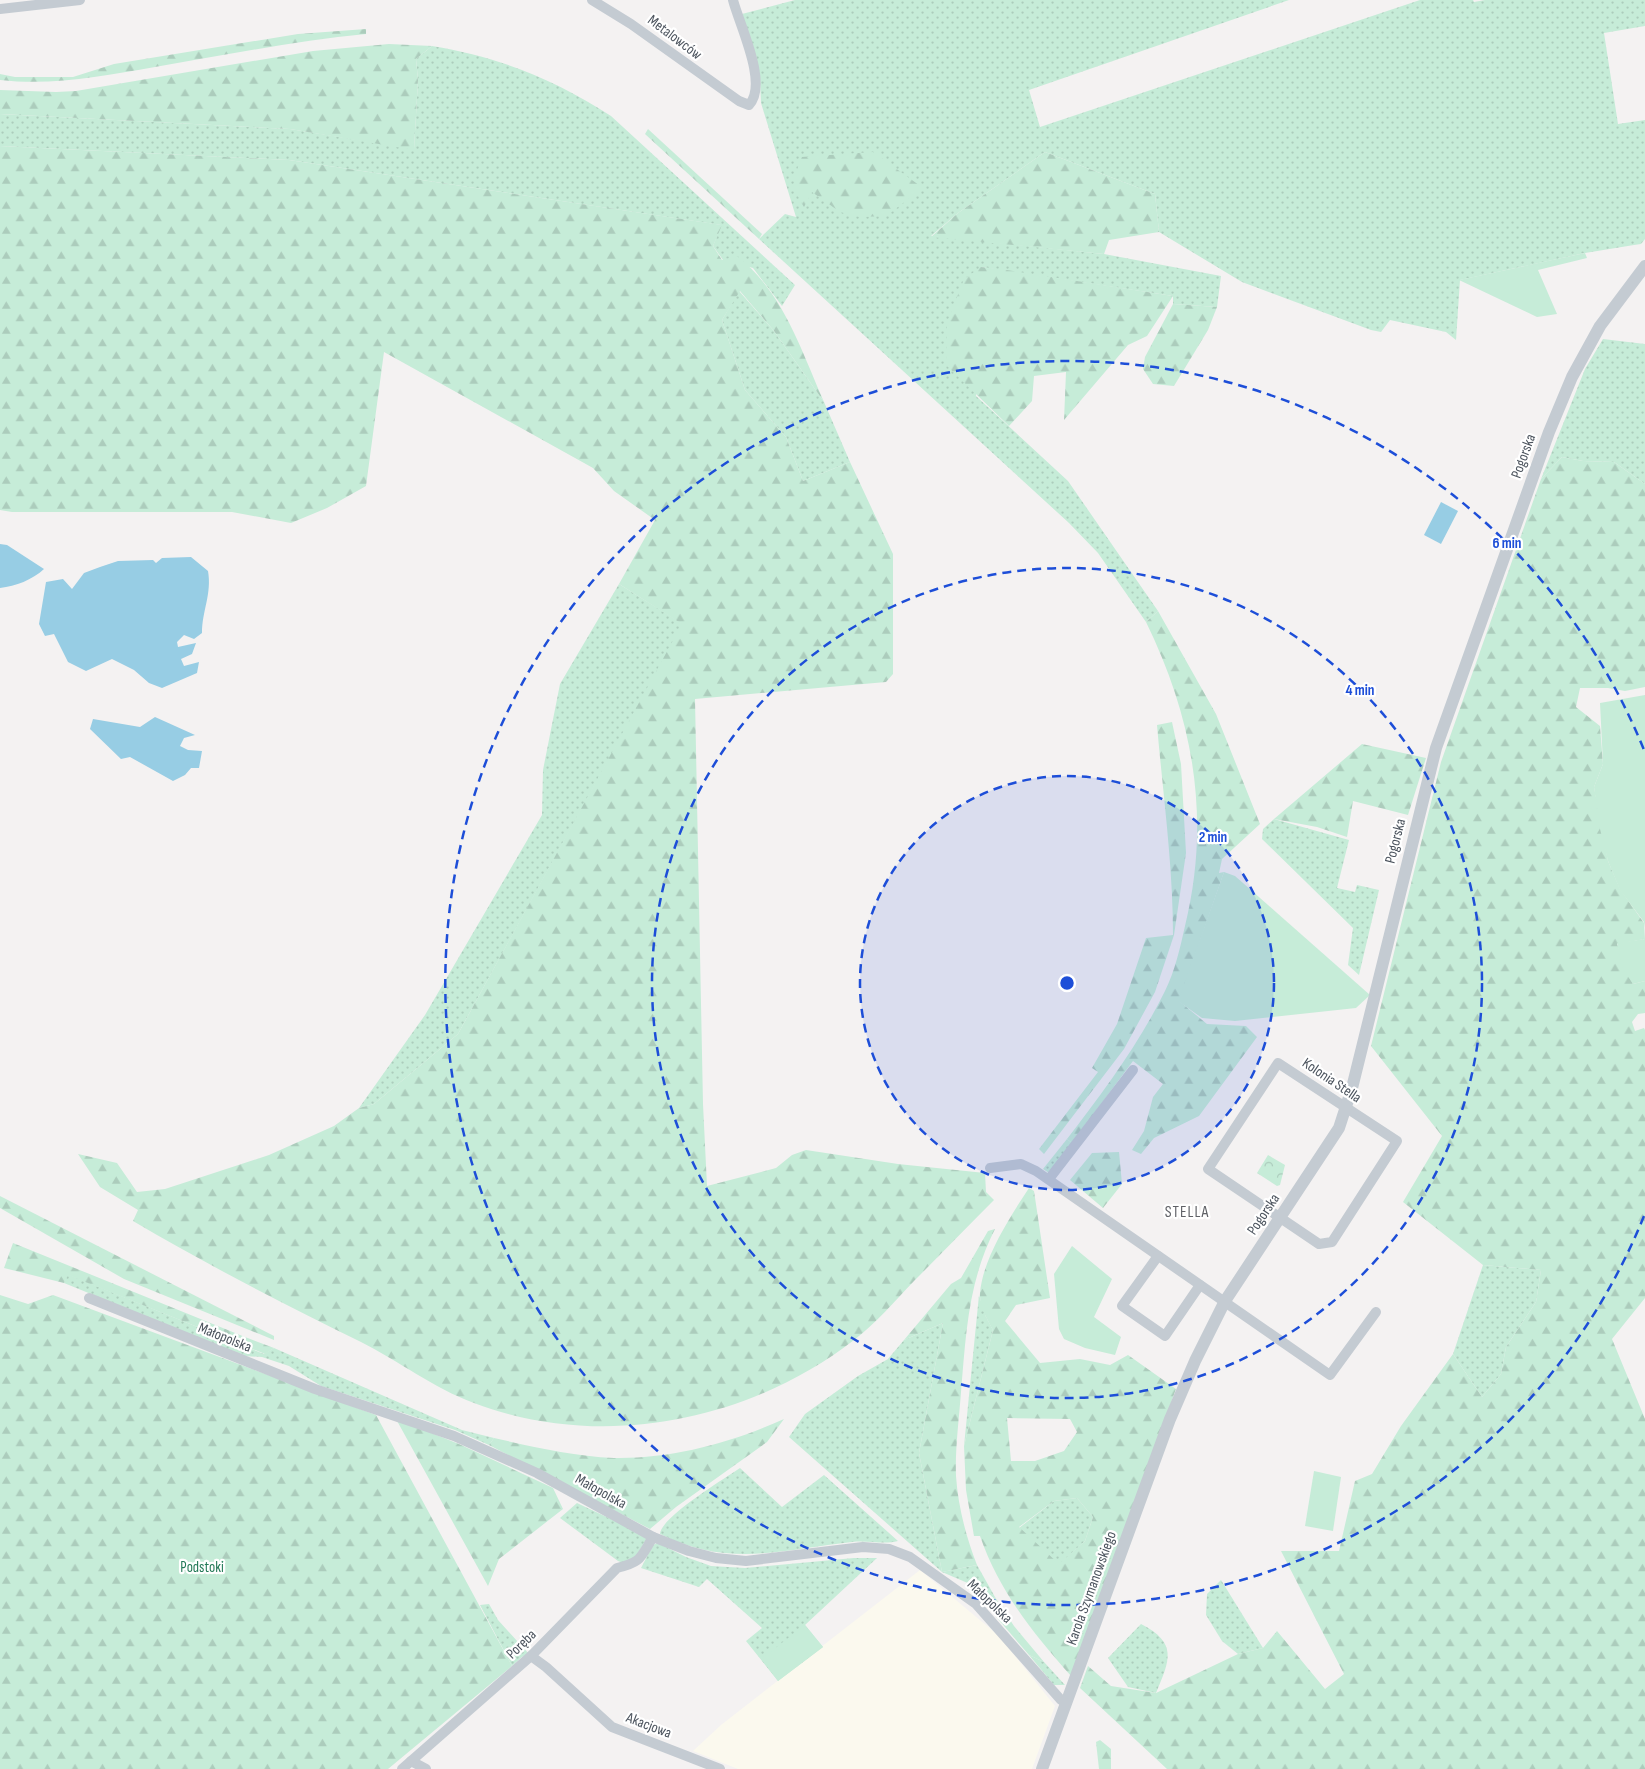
<svg xmlns="http://www.w3.org/2000/svg" width="1645" height="1769" viewBox="0 0 1645 1769" font-family="'Sofia Sans Condensed',sans-serif">
<style>
.commercial{fill:#fbf9ee}
.grass{fill:url(#grass-dots)}
.forest{fill:url(#forest-firs);fill-rule:evenodd}
.park{fill:url(#park-crowns)}
.garden{fill:#c6ecd8}
.water{fill:#97cde4}
.lines{fill:none;stroke-linecap:round;stroke-linejoin:round}
.minor{stroke:#c4cbd2;stroke-width:10}
.tertiary{stroke:#c4cbd2;stroke-width:12}
.ring{fill:none;stroke:#1d4ed8;stroke-width:2.5;stroke-dasharray:9 6}
.labels{text-anchor:middle;stroke-width:4.5;stroke-linejoin:round;paint-order:stroke}
.street-label{font-size:15px;fill:#4b535d;stroke:#fff}
.park-label{font-size:15px;fill:#227956;stroke:#fff}
.neighbourhood-label{font-size:16px;letter-spacing:1px;fill:#5f6166;stroke:#fff}
.centre{fill:#1d4ed8;stroke:#fff;stroke-width:2.5}
.ring-label{font-size:15px;text-anchor:middle;font-weight:bold;fill:#1d4ed8;stroke:#fff;stroke-width:4.5;stroke-linejoin:round;paint-order:stroke}
</style>
<defs>
<pattern id="grass-dots" width="8" height="8" patternUnits="userSpaceOnUse" patternTransform="scale(1.25)"><rect width="8" height="8" fill="#c6ecd8"/><path d="M2 2h.1M6 6h.1" fill="none" stroke="#acccbc" stroke-width="1.8" stroke-linecap="round"/></pattern>
<pattern id="forest-firs" width="22" height="20" patternUnits="userSpaceOnUse" patternTransform="scale(1.25)"><rect width="22" height="20" fill="#c6ecd8"/><path d="M5 1l3.5 6h-7zM16 11l3.5 6h-7z" fill="#acccbc"/></pattern>
<pattern id="park-crowns" width="20" height="18" patternUnits="userSpaceOnUse" patternTransform="scale(1.25)"><rect width="20" height="18" fill="#c6ecd8"/><path d="M2 6a3 3 0 1 1 6 0M12 15a3 3 0 1 1 6 0" fill="none" stroke="#acccbc"/></pattern>
</defs>
<rect width="100%" height="100%" fill="#f4f2f2"/>
<!-- commercial -->
<polygon class="commercial" points="920,1570 999,1636 1055,1706 1032,1769 738,1769 693,1751 721,1725"/>
<!-- grass -->
<g class="grass">
<polygon points="795,0 1289,0 1029,90 1040,127 1420,0 1473,0 1474,2 1485,0 1645,0 1645,26 1604,33 1618,124 1645,120 1645,239 1641,244 1634,245 1585,253 1460,280 1456,340 1446,332 1390,320 1381,332 1371,330 1242,282 1159,232 1155,194 1045,152 958,213 931,236 1104,254 1221,276 1217,307 1173,304 1173,296 981,267 976,396 1068,481 1158,611 1146,622 1098,553 1069,523 759,239 785,214 796,217 761,103 760,79 742,14"/>
<path d="M432,46C499,57 554,79 611,116L795,285L782,306L753,268L723,260L713,246L721,225L289,160L0,146V114L290,129L414,149L418,80L416,59Z"/>
<polygon points="739,291 774,331 824,402 850,462 803,481 786,437 745,390 722,320"/>
<polygon points="1603,339 1645,344 1645,484 1614,462 1583,461 1562,457 1541,479 1585,369"/>
<polygon points="619,584 683,624 458,1034 374,1104 359,1108 425,1015 542,815 543,770 560,684"/>
<polygon points="1274,819 1349,840 1337,888 1355,892 1357,885 1379,890 1359,975 1348,965 1353,928 1262,839 1263,829"/>
<polygon points="1067,1139 1072,1143 1049,1173 1043,1169"/>
<polygon points="1483,1265 1541,1270 1536,1302 1506,1347 1501,1374 1482,1397 1453,1354"/>
<polygon points="67,1274 264,1354 274,1348 462,1430 494,1438 489,1445 455,1430 321,1386 289,1366 262,1357 243,1356 64,1283"/>
<polygon points="979,1295 986,1317 993,1330 964,1446"/>
<polygon points="943,1323 919,1453 942,1572 977,1565 995,1597 986,1605 970,1584 942,1572 789,1437 805,1414 858,1376 888,1359 904,1340"/>
<path d="M740,1468L782,1507L824,1475L898,1541C883,1545 868,1540 852,1542C780,1550 729,1568 660,1534C661,1517 724,1479 740,1468Z"/>
<polygon points="1077,1498 1093,1517 1085,1541 1059,1565 1019,1528 1054,1501"/>
<polygon points="577,1503 632,1529 647,1538 634,1560 623,1563 618,1561 560,1518"/>
<polygon points="658,1543 686,1557 711,1566 745,1568 854,1558 877,1558 805,1625 823,1647 778,1681 746,1641 762,1628 707,1579 699,1587 641,1568 653,1545"/>
<polygon points="1221,1580 1263,1648 1238,1654 1222,1641 1206,1615 1207,1594"/>
<polygon points="489,1604 498,1620 529,1654 522,1657 512,1666 480,1605"/>
<path d="M1141,1624C1178,1643 1170,1660 1156,1693L1128,1687L1108,1658Z"/>
<polygon points="1029,1655 1044,1662 1065,1685 1054,1685"/>
</g>
<!-- forest -->
<g class="forest">
<path d="M366,29V34C295,41 225,55 155,67C103,76 53,86 0,80V74L15,77H73L114,64L298,34Z"/>
<polygon points="389,44 432,46 416,59 418,80 414,150 290,129 0,114 0,90 56,92 76,91 313,51"/>
<polygon points="648,129 762,234 759,239 645,134"/>
<path d="M0,146L289,160L722,225L713,246L722,260L737,256C783,292 801,350 824,402L774,331L740,291L722,320L745,390L786,437L803,481L850,462L893,554V674L886,682L695,699L703,1104L707,1186L776,1168L792,1155L806,1150L898,1164L985,1173L986,1192L994,1200C967,1227 941,1254 914,1281C895,1301 876,1323 854,1340C748,1422 601,1451 474,1403C433,1388 399,1361 361,1342C283,1304 208,1265 133,1221L138,1210L100,1187L78,1154L117,1163L137,1192L165,1189L269,1155L334,1126L359,1108L374,1104L458,1034L682,624L619,584L655,520L614,491L593,468L384,352L366,486L327,508L291,523L232,512H12L0,510Z"/>
<path d="M873,152L923,188L886,216L860,217L840,212L812,192L804,207C792,188 793,177 802,157Z"/>
<polygon points="1045,152 1155,194 1159,232 1109,240 1104,254 931,237 958,213"/>
<polygon points="981,267 1000,269 1173,296 1147,336 1128,345 1064,420 1066,372 1034,376 1032,401 1009,426 946,365 947,323 964,279"/>
<polygon points="1173,304 1217,307 1208,330 1174,386 1153,384 1143,369 1145,357"/>
<polygon points="1562,457 1583,461 1614,462 1645,484 1645,687 1625,691 1608,688 1580,688 1576,707 1600,726 1603,764 1594,787 1608,861 1620,889 1644,923 1645,939 1617,944 1633,984 1645,981 1645,1013 1638,1014 1632,1022 1635,1031 1644,1028 1645,1030 1645,1298 1612,1339 1645,1419 1645,1769 1167,1769 1080,1688 1088,1666 1111,1686 1156,1693 1238,1654 1263,1648 1277,1631 1325,1689 1344,1674 1281,1551 1339,1551 1355,1481 1372,1474 1401,1426 1453,1354 1482,1397 1501,1374 1506,1347 1536,1302 1541,1270 1483,1265 1403,1202 1442,1136 1371,1046 1441,762 1541,479"/>
<path d="M1158,611L1216,714L1260,824L1222,859L1219,873L1224,872L1179,1001L1207,1024L1246,1026L1257,1037L1199,1116L1154,1138L1141,1154L1132,1150L1144,1131L1153,1097L1163,1084L1133,1061L1072,1143L1067,1139C1103,1092 1139,1044 1165,991C1175,971 1180,948 1185,926C1211,820 1194,720 1146,622Z"/>
<path d="M1172,722L1181,764L1186,853L1174,935L1155,992L1124,1049L1044,1154L1039,1149L1098,1072L1092,1068L1117,1024L1146,938L1173,935C1173,865 1163,795 1157,725Z"/>
<polygon points="1362,744 1426,758 1408,815 1353,801 1347,837 1317,827 1274,819"/>
<polygon points="1119,1152 1122,1184 1103,1208 1070,1180 1092,1153"/>
<path d="M1029,1188L1034,1191L1050,1298L1016,1305L1005,1321L1040,1363L1080,1359L1110,1365L1128,1355L1176,1389L1071,1676C1033,1633 999,1591 980,1536H974L966,1490L964,1446L993,1330C987,1320 979,1305 980,1293C983,1258 1010,1217 1029,1188ZM1007,1418L1070,1419L1077,1432L1064,1451L1035,1461H1011ZM1077,1498L1093,1517L1085,1541L1059,1564L1019,1527L1054,1501Z"/>
<polygon points="0,1196 274,1336 274,1340 124,1279 0,1208"/>
<path d="M995,1229C968,1282 966,1334 961,1392C959,1420 955,1448 956,1476C958,1506 966,1537 977,1565L942,1572L919,1453L943,1323L904,1340L951,1284L961,1278L988,1231Z"/>
<polygon points="13,1243 245,1337 274,1348 265,1354 68,1275 64,1283 4,1268"/>
<polygon points="0,1295 28,1304 53,1295 376,1415 512,1666 388,1769 0,1769"/>
<polygon points="396,1419 459,1444 553,1488 563,1509 499,1559 488,1586"/>
<path d="M784,1419L767,1442L676,1507L650,1529L489,1445L494,1438C534,1447 573,1456 614,1458C672,1459 731,1443 784,1419Z"/>
<polygon points="995,1597 1014,1626 1044,1662 1029,1655 986,1605"/>
<polygon points="1100,1740 1111,1749 1111,1769 1099,1769 1096,1742"/>
</g>
<!-- park -->
<polygon class="park" points="1268,1155 1285,1165 1280,1185 1277,1186 1257,1173"/>
<!-- garden -->
<g class="garden">
<polygon points="1585,253 1587,258 1538,270 1557,314 1537,317 1459,280"/>
<polygon points="1645,695 1645,928 1644,922 1620,890 1608,861 1600,829 1594,787 1603,764 1600,703"/>
<polygon points="1224,872 1235,876 1370,995 1356,1008 1235,1021 1202,1018 1178,1001"/>
<polygon points="1645,939 1645,981 1633,984 1623,969 1617,943"/>
<polygon points="1072,1246 1112,1279 1094,1317 1121,1337 1115,1355 1085,1348 1064,1339 1059,1329 1054,1274"/>
<polygon points="1314,1471 1341,1477 1333,1531 1305,1526"/>
<polygon points="805,1625 823,1647 778,1681 761,1659"/>
</g>
<!-- water -->
<g class="water">
<polygon points="1441,502 1458,511 1441,544 1424,535"/>
<path d="M0,544L7,545L44,569C32,580 16,586 0,588Z"/>
<path d="M191,557L208,571C212,594 202,611 202,633L194,639L184,635L177,642L178,647L196,643L192,654L181,659L184,666L199,662L197,673L162,688L149,683L134,670L112,659L86,671L68,662L54,634L45,636L39,624L46,582L63,579L72,589L84,573L100,567L118,561L153,560L156,563L162,558Z"/>
<polygon points="155,717 195,735 184,738 180,746 188,750 202,751 199,768 191,768 185,775 173,781 130,757 121,759 90,729 93,719 140,727"/>
</g>
<g class="lines">
<!-- minor -->
<g class="minor">
<path d="M592,0L631,24L739,101L749,105C769,84 739,24 733,0"/>
<polyline points="0,9 80,0"/>
<polygon points="1278,1063 1397,1141 1332,1242 1319,1244 1208,1169"/>
<polyline points="990,1168 1021,1164 1036,1171 1330,1375 1376,1312"/>
<polyline points="1049,1179 1133,1070"/>
<polyline points="1158,1256 1122,1306 1165,1336 1200,1285"/>
<polyline points="89,1298 315,1389 454,1436 537,1473 653,1537 689,1551 716,1558 746,1561 863,1547 889,1549 910,1557 976,1604 1061,1700 1067,1702"/>
<polyline points="531,1656 546,1667 612,1727 720,1769"/>
<polyline points="411,1761 426,1769"/>
<path d="M402,1769L531,1656L617,1568C642,1562 640,1558 653,1537"/>
</g>
<!-- tertiary -->
<polyline class="tertiary" points="1042,1769 1170,1419 1195,1361 1225,1301 1339,1128 1352,1088 1436,748 1549,432 1572,377 1600,326 1645,266"/>
</g>
<!-- distance rings -->
<circle cx="1067" cy="983" r="207" fill="#1d4ed8" fill-opacity=".12"/>
<g class="ring">
<circle cx="1067" cy="983" r="207"/>
<circle cx="1067" cy="983" r="415"/>
<path d="M1644 1216A622 622 0 1 1 1644 750"/>
</g>
<g class="labels">
<!-- street labels -->
<g class="street-label">
<text transform="translate(675 37) rotate(37)" y="5">Metalowców</text>
<text transform="translate(1523 456) rotate(-70)" y="5">Pogorska</text>
<text transform="translate(1395 841) rotate(-76)" y="5">Pogorska</text>
<text transform="translate(1332 1080) rotate(34)" y="5">Kolonia Stella</text>
<text transform="translate(1263 1214) rotate(-56)" y="5">Pogorska</text>
<text transform="translate(225 1337) rotate(22)" y="5">Małopolska</text>
<text transform="translate(601 1491) rotate(29)" y="5">Małopolska</text>
<text transform="translate(1091 1588) rotate(-70)" y="5">Karola Szymanowskiego</text>
<text transform="translate(990 1601) rotate(44)" y="5">Małopolska</text>
<text transform="translate(521 1644) rotate(-44)" y="5">Poręba</text>
<text transform="translate(649 1725) rotate(21)" y="5">Akacjowa</text>
</g>
<!-- park labels -->
<g class="park-label">
<text x="202" y="1572">Podstoki</text>
</g>
<!-- neighbourhood labels -->
<g class="neighbourhood-label">
<text x="1187" y="1217">STELLA</text>
</g>
</g>
<circle cx="1067" cy="983" r="8" class="centre"/>
<g class="ring-label">
<text x="1507" y="548">6 min</text>
<text x="1360" y="695">4 min</text>
<text x="1213" y="842">2 min</text>
</g>
</svg>
